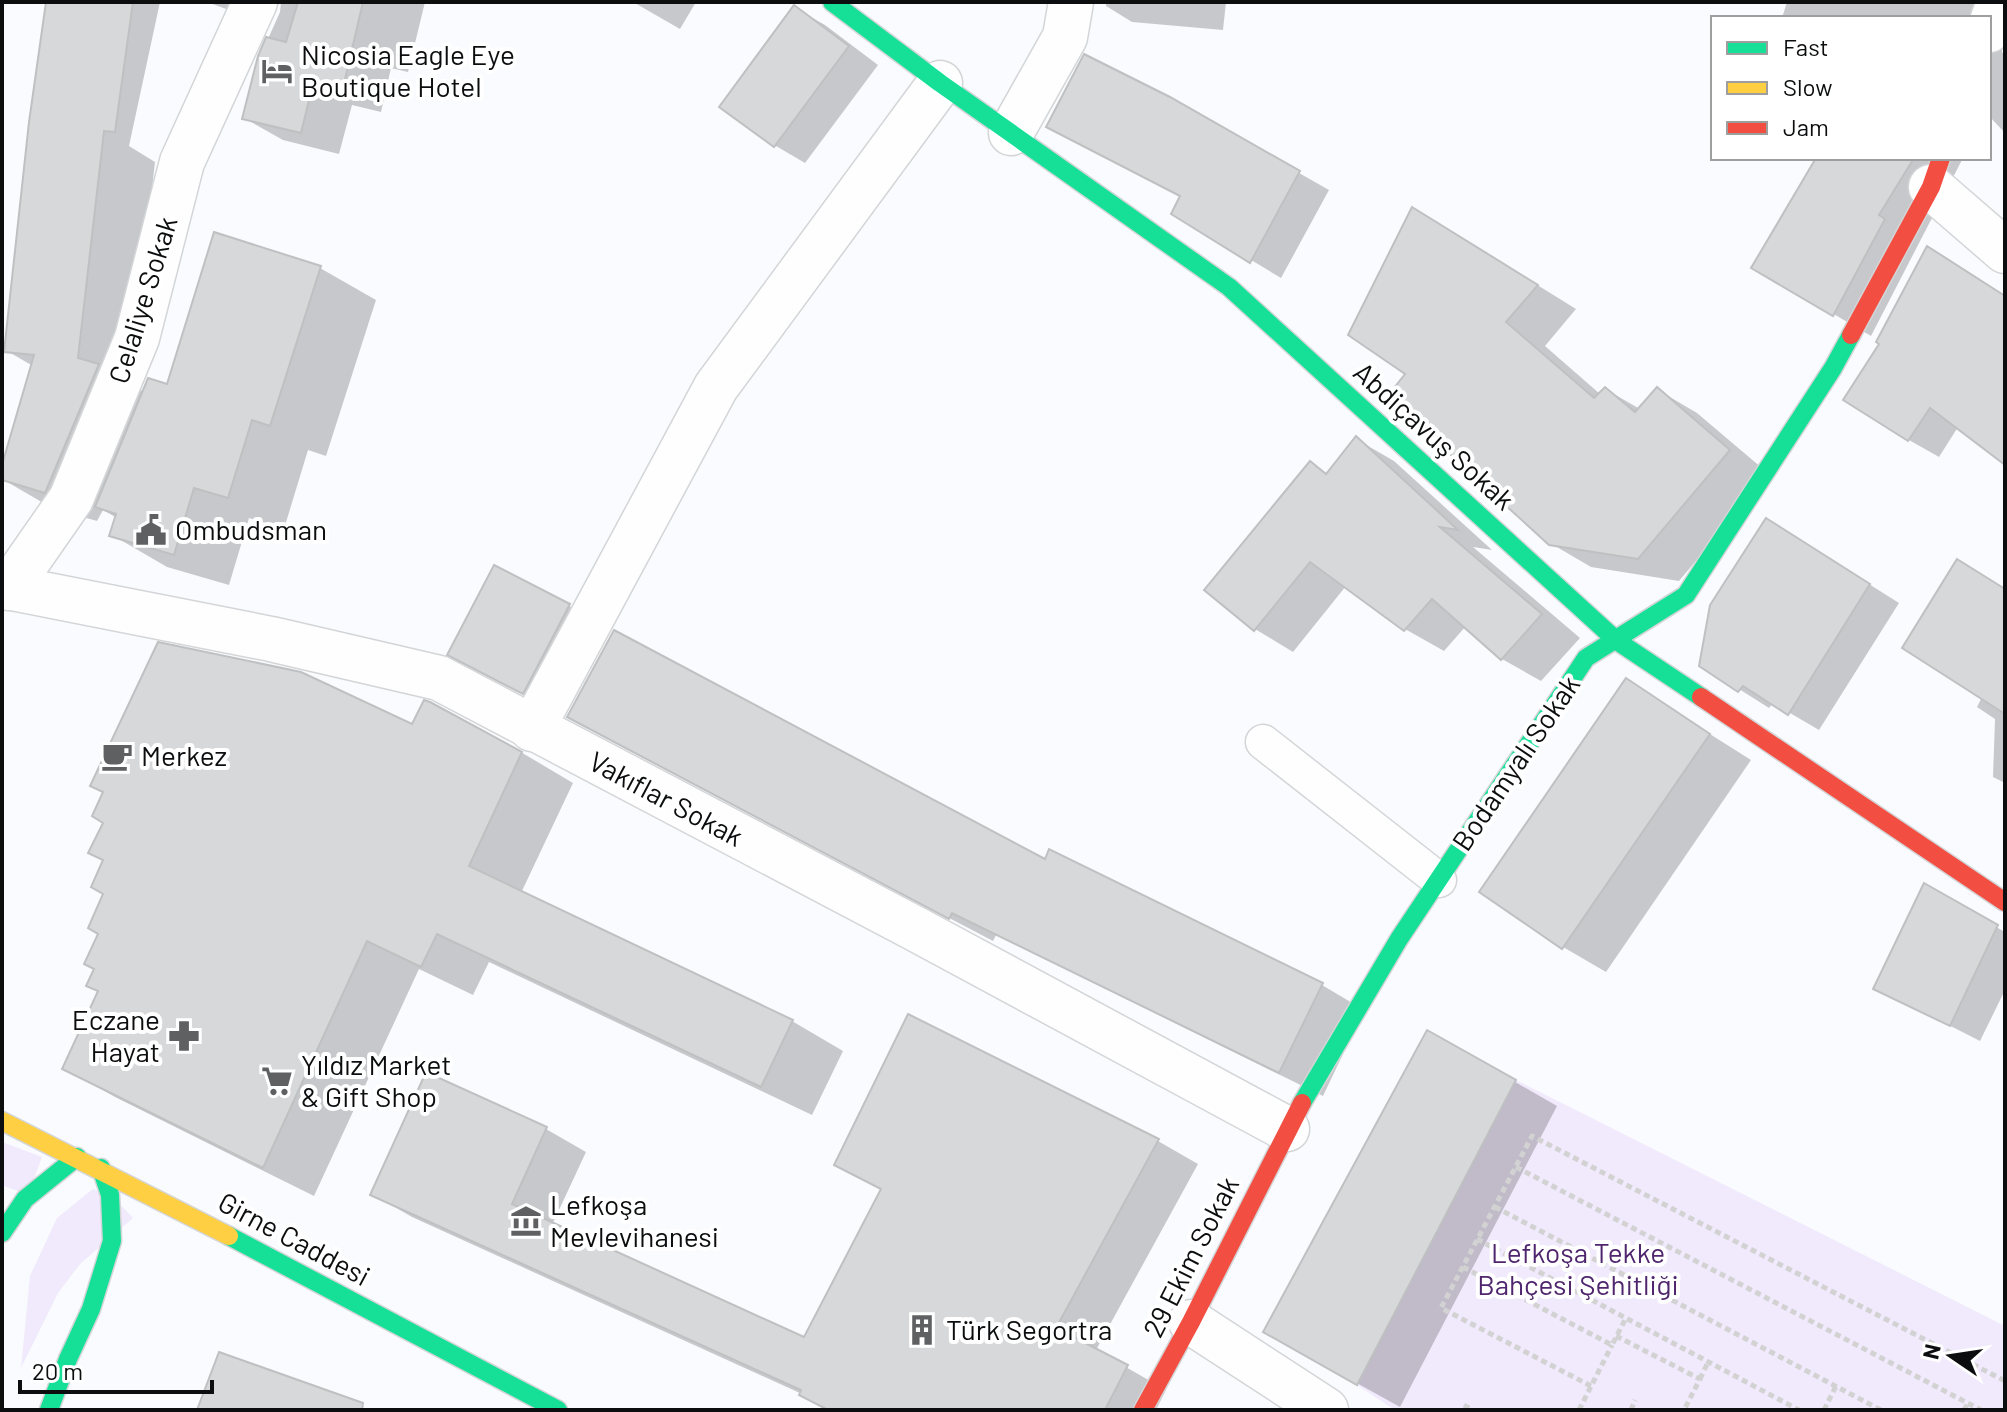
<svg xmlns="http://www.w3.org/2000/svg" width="2007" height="1412" viewBox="0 0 2007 1412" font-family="Barlow,sans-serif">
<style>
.green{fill:#f1e9fc}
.shadow{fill:#0003}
.building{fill:#d7d8da;stroke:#bfc0c2;stroke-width:2}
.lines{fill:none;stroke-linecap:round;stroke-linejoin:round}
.lane-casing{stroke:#d3d5d7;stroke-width:37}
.street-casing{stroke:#d3d5d7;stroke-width:47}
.fast-casing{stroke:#d3d5d7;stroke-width:21}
.slow-casing{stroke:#d3d5d7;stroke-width:21}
.jam-casing{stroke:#d3d5d7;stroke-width:21}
.path{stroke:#d2d2d3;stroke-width:5;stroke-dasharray:6 4;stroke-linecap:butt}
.lane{stroke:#fefeff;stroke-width:34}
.street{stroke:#fefeff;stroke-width:44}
.fast{stroke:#16e098;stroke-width:18}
.slow{stroke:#ffcf43;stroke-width:18}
.jam{stroke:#f24e42;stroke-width:18}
.labels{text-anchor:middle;stroke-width:8;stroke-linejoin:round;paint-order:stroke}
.poi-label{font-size:28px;fill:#0c0d0e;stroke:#fff;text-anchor:start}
.street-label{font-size:28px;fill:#0c0d0e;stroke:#fff}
.park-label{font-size:28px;fill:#4f256d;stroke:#fff}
</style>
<rect width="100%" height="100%" fill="#f9fbfe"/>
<!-- green -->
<g class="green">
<polygon points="1516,1080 2005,1326 2005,1410 1395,1410 1357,1385"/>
<polygon points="2,1142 42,1157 28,1195 2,1185"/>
<polygon points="93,1189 114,1198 133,1218 80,1264 58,1293 21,1368 30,1276 57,1218"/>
</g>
<!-- shadow -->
<g class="shadow">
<polygon points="48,2 160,2 129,146 155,162 130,384 144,392 168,386 216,235 320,268 376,300 326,456 308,450 284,529 249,518 229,585 167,567 112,535 117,518 103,510 97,521 52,508 2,479 33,366 7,351"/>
<polygon points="207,2 280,2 267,24"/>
<polygon points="281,2 425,2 408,72 391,68 381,112 352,105 339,154 283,140 244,118 260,57 280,12"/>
<polygon points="633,2 696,2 680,29"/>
<polygon points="1106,2 1226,2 1223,30 1132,22 1106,6"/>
<polygon points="1787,2 2005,2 2002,53 2005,51 2005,133 1989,116 1989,18 1782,18"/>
<polygon points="795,8 825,25 878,65 805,163 776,146 722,107"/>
<polygon points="1169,99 1329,190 1281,278 1173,213 1182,197"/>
<polygon points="1818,158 1963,158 1871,336 1754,267"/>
<polygon points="1452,232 1576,309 1545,346 1600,394 1605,389 1640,409 1658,390 1697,413 1769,474 1679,581 1591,567 1550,543 1408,373"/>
<polygon points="1958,266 2005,296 2005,462 1958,427 1939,457 1909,440"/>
<polygon points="1356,439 1394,461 1492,550 1473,547 1580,638 1541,681 1502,659 1466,626 1444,651 1405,629 1346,586 1293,652 1255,629 1311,464 1328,474"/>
<polygon points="1796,538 1899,603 1819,730 1773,703 1769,708 1701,665"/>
<polygon points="2005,589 2005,783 1993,777 1995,719 1977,707 1982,697"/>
<polygon points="569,606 599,623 553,709 480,671"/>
<polygon points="1626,681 1751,760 1606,972 1563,947 1482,892"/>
<polygon points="413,726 514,748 573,783 521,893 792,1021 843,1051 812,1115 489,962 473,995 419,969 314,1196 115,1097 64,1068"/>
<polygon points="612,741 1046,862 1322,985 1364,1010 1323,1096 996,935 993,941"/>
<polygon points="1924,886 2005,932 2005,990 1980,1041 1876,988"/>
<polygon points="908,1016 1158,1141 1198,1164 1096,1350 1166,1390 1156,1410 829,1410 802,1394 412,1217 372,1194 427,1075 546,1129 586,1152 552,1225 805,1340 883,1191 837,1165"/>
<polygon points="1428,1032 1557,1106 1400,1407 1308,1356"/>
</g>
<!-- building -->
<g class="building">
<polygon points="46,2 133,2 115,132 104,131 78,358 99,364 45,493 2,480 2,465 34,355 4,352 29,122"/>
<polygon points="298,2 363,2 342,92 313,84 301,133 242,119 258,56 266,37 286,42"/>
<polygon points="794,5 849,46 774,147 719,107"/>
<polygon points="1084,54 1170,97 1300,171 1250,263 1171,214 1180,196 1046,127"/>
<polygon points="1816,158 1914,158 1879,215 1885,219 1833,316 1751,268"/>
<polygon points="1412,207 1538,285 1506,322 1594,398 1605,387 1635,412 1657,387 1730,450 1638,559 1549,545 1387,397 1405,374 1348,335"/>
<polygon points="214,232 321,266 270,426 252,420 228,498 194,488 174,555 109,536 116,514 95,507 148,378 167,384"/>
<polygon points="1927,246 2005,296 2005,465 1930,408 1908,441 1843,400 1879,344 1876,342"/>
<polygon points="1356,436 1458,530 1440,527 1542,614 1501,660 1432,599 1404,631 1310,562 1254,631 1204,590 1310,461 1326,474"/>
<polygon points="1766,518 1870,584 1788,715 1743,686 1738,692 1699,666 1710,605"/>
<polygon points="1957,559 2005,589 2005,714 1902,648"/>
<polygon points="494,565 570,604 523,694 447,655"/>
<polygon points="614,630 1045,859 1049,849 1323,983 1279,1073 952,913 949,919 567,717"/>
<polygon points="158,642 301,672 412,724 424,700 430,702 522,752 469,866 793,1020 761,1087 437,934 421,967 367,941 263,1168 62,1069 98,991 86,986 94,969 84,964 98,934 88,928 103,894 91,887 103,860 88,853 103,823 92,816 103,792 90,786"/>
<polygon points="1626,678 1710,734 1562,949 1479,892"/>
<polygon points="1924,883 1998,925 1950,1026 1873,989"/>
<polygon points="908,1014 1159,1139 1056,1328 1128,1365 1105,1410 828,1410 799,1395 801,1390 370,1195 426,1072 547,1127 512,1204 804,1337 881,1189 834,1165"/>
<polygon points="1427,1030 1516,1080 1357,1385 1263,1332"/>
<polygon points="219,1352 363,1403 362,1410 197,1410"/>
</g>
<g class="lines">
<defs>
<polyline id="lane" points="1263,742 1439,880"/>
<g id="street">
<polyline points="1989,30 1999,2"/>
<polyline points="1011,133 1065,37 1071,2"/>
<polyline points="1931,187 2005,251"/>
<polyline points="2,586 271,639 439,678 914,928 1287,1129"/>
<polyline points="9,588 71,499 137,338 182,162 255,2"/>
<polyline points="532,729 716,387 940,83"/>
<polyline points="1191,1322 1326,1410"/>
</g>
<g id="fast">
<polyline points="832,2 940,83 1229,287 1617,641 1701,697"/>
<polyline points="1302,1103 1399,939 1586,658 1686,595 1833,368 1851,335"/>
<polyline points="2,1233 25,1199 77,1157"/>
<polyline points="229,1236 558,1410"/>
<polyline points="49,1410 68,1359 91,1309 112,1241 110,1195 101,1168"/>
</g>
<polyline id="slow" points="2,1121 229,1236"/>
<g id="jam">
<polyline points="1851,335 1931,187 1941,158"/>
<polyline points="1701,697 2005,902"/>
<polyline points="1143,1410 1191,1322 1302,1103"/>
</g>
</defs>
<!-- lane casing -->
<use href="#lane" class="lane-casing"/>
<!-- street casing -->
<use href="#street" class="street-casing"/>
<!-- fast casing -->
<use href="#fast" class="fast-casing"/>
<!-- slow casing -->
<use href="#slow" class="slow-casing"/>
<!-- jam casing -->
<use href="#jam" class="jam-casing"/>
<!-- path -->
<g class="path">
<polyline points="1516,1167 1981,1410"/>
<polyline points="1495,1207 1881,1410"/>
<polyline points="1477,1239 1799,1410"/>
<polyline points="1463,1267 1612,1345 1626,1318"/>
<polyline points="1616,1336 1700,1379 1684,1410"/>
<polyline points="1700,1379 1708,1362"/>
<polyline points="1591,1386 1441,1308 1532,1136 2005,1381"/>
<polyline points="1464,1405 1472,1410"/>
<polyline points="1579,1410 1612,1345"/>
<polyline points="1631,1410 1635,1400"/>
<polyline points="1824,1410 1836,1386"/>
<polyline points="1964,1410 1968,1403"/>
</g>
<!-- lane -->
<use href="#lane" class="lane"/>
<!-- street -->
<use href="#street" class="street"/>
<!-- fast -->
<use href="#fast" class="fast"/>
<!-- slow -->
<use href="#slow" class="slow"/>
<!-- jam -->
<use href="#jam" class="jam"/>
</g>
<!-- icons -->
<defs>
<symbol id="hotel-bare" viewBox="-9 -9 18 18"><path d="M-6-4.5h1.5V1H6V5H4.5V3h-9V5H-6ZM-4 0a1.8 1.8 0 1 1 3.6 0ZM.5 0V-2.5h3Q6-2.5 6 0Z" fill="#5f6062" stroke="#fff" stroke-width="2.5" paint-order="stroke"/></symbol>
<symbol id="civic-bare" viewBox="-9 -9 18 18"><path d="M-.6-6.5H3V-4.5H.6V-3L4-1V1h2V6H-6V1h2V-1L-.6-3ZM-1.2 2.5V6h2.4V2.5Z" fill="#5f6062" stroke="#fff" stroke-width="2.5" paint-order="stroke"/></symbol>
<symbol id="cafe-bare" viewBox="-9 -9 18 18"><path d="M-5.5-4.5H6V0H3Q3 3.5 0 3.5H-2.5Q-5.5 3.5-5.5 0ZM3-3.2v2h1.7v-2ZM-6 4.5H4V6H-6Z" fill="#5f6062" stroke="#fff" stroke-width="2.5" paint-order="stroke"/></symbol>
<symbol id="pharmacy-bare" viewBox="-9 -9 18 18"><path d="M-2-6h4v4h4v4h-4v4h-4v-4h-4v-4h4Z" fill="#5f6062" stroke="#fff" stroke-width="2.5" paint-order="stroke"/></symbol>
<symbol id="supermarket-bare" viewBox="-9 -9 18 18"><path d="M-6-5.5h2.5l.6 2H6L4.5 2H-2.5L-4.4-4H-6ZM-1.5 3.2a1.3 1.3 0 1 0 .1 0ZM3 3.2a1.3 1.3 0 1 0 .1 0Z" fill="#5f6062" stroke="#fff" stroke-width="2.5" paint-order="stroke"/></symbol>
<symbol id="museum-bare" viewBox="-9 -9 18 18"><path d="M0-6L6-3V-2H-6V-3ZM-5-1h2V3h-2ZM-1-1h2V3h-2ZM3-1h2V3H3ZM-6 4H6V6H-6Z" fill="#5f6062" stroke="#fff" stroke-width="2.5" paint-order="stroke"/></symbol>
<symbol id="building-bare" viewBox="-9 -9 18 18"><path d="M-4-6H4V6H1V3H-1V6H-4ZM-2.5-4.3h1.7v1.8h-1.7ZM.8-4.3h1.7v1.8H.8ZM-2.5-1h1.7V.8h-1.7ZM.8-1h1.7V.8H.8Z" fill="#5f6062" stroke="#fff" stroke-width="2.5" paint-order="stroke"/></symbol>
</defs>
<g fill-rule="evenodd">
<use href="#hotel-bare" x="255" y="49" width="44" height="44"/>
<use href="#civic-bare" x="129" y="508" width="44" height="44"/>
<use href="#cafe-bare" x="95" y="734" width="44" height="44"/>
<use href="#pharmacy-bare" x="162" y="1014" width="44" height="44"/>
<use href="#supermarket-bare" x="255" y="1059" width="44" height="44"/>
<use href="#museum-bare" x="504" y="1199" width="44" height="44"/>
<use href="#building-bare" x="900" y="1308" width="44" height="44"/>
</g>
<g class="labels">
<!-- poi labels -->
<g class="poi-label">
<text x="301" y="65">Nicosia Eagle Eye<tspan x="301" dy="32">Boutique Hotel</tspan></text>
<text x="175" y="540">Ombudsman</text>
<text x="141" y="766">Merkez</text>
<text x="160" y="1030" text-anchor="end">Eczane<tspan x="160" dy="32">Hayat</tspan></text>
<text x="301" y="1075">Yıldız Market<tspan x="301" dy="32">&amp; Gift Shop</tspan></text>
<text x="550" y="1215">Lefkoşa<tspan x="550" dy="32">Mevlevihanesi</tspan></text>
<text x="946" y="1340">Türk Segortra</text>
</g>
<!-- street labels -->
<g class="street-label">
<text transform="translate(143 300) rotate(-73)" y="10">Celaliye Sokak</text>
<text transform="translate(1434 436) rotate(42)" y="10">Abdiçavuş Sokak</text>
<text transform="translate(1516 763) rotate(-56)" y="10">Bodamyalı Sokak</text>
<text transform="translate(666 799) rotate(28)" y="10">Vakıflar Sokak</text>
<text transform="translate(294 1239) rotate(28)" y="10">Girne Caddesi</text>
<text transform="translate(1191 1257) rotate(-63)" y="10">29 Ekim Sokak</text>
</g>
<!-- park labels -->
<g class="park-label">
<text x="1578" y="1263">Lefkoşa Tekke<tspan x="1578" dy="32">Bahçesi Şehitliği</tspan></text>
</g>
</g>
<!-- border -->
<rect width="2007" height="1412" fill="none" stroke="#0c0d0e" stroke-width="8"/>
<!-- legend -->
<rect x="1711" y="16" width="280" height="144" fill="#ffffff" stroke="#9e9e9f" stroke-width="2"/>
<rect x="1727" y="42" width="40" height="12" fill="#16e098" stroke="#9e9e9f" stroke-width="2"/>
<text x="1783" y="56" font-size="24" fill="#0c0d0e">Fast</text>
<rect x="1727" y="82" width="40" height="12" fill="#ffcf43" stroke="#9e9e9f" stroke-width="2"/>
<text x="1783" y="96" font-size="24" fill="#0c0d0e">Slow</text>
<rect x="1727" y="122" width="40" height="12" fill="#f24e42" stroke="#9e9e9f" stroke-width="2"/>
<text x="1783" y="136" font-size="24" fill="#0c0d0e">Jam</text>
<!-- north arrow -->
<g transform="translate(1951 1356) rotate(283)" stroke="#ffffff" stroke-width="6" paint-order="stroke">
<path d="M0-6L14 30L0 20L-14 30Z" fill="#0c0d0e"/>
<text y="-12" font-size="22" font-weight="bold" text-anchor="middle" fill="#0c0d0e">N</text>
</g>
<!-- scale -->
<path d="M20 1380v12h192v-12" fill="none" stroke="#0c0d0e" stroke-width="4"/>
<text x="32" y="1380" font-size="24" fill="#0c0d0e" stroke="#ffffff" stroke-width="6" paint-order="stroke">20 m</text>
</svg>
